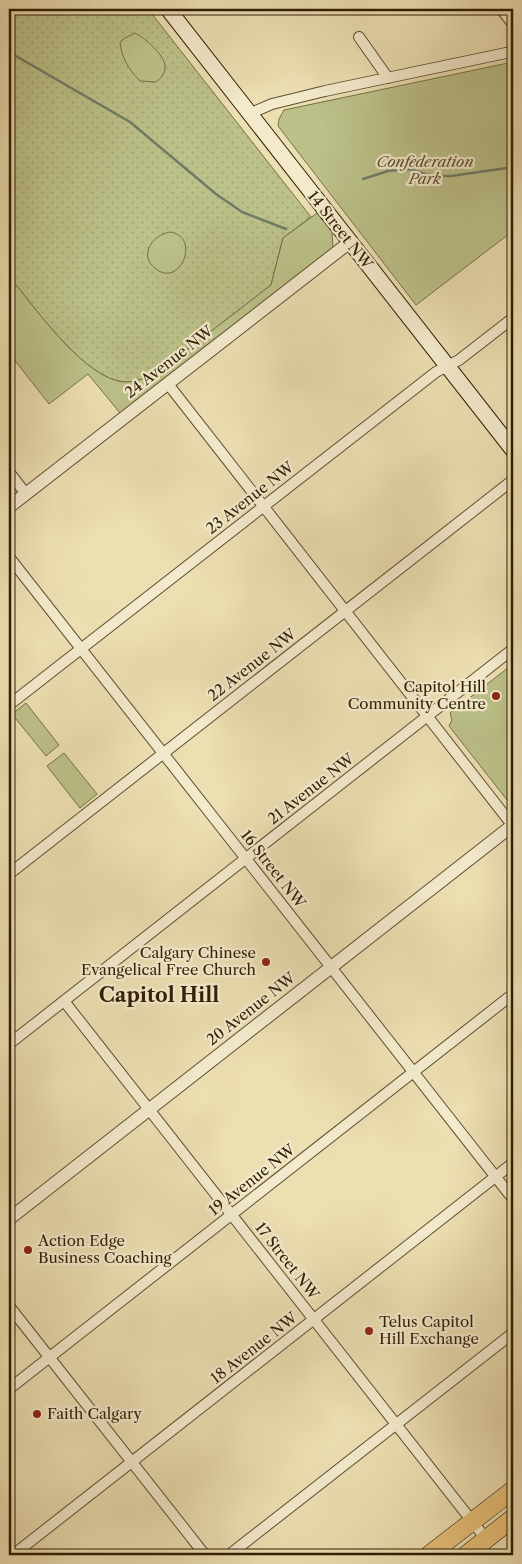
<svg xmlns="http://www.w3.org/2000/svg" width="522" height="1564" viewBox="0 0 522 1564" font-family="'Libre Caslon Text',serif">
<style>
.grass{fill:url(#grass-dots);stroke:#767046}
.green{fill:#bcc189;stroke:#767046}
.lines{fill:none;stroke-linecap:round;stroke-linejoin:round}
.stream{stroke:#707d66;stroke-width:2.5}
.minor-casing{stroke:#5f4e30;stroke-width:12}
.tertiary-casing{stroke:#5f4e30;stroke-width:14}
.secondary-casing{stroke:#301e04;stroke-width:17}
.trunk-casing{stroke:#301e04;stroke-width:19}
.minor{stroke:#f3eacd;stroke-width:10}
.tertiary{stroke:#f3eacd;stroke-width:12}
.secondary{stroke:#f3eacd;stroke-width:15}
.trunk{stroke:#e6c079;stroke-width:18}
.poi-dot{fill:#8f2418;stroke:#f3eacd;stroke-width:2}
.labels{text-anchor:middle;stroke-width:4.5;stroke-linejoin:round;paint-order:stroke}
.park-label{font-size:15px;font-style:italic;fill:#5a4f2c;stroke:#f3eacd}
.street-label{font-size:15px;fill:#301e04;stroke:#f3eacd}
.poi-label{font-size:15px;fill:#301e04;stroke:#f3eacd;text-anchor:start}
.district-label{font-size:20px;font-weight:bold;fill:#301e04;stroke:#f3eacd}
</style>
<defs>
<pattern id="grass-dots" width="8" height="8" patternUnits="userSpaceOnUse" patternTransform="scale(1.25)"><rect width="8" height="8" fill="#bcc189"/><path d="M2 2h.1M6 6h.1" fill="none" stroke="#a2a575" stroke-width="1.8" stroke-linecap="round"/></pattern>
</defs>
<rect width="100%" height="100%" fill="#ecdfb2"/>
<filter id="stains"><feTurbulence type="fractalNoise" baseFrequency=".004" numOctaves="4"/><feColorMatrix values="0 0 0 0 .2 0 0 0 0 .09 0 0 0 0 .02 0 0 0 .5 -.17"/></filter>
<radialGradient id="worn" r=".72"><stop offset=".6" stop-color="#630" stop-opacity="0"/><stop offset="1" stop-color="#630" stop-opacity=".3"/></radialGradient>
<!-- grass -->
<path class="grass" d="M9,9H148L311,217L283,238L271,285L157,373C147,378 135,382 124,382C86,379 39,313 16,285L9,282Z"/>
<!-- green -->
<g class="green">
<path d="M135,33C145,38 163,54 165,65C166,73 161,78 156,82L140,81C129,70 121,57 120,42L125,38Z"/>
<polygon points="513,62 513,231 416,305 278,126 279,119 284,110"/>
<path d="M317,213L332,232L333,249L120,413L88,374L49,404L9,353V282L16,285C39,313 86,379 124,382C135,382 147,378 157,373L271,285L283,238Z"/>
<path d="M170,232C201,236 181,288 156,269C138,256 152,235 170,232Z"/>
<polygon points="513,664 513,805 511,805 449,726 452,720 450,713"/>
<polygon points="26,703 59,745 46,756 12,714"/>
<polygon points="64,753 97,794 80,808 47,766"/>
</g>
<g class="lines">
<!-- stream -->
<g class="stream">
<polyline points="9,52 130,122 216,194 242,212 286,229"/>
<polyline points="363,179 388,171 409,169 432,176 451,176 513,167"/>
</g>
<defs>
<g id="minor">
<polyline points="501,9 513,24"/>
<polyline points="359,37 388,78"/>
<polyline points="249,114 272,104 325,91 506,53 513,53"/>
<polyline points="168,384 513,826"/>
<polyline points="9,472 26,494"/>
<polyline points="9,557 513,1199"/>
<polyline points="9,705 436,372 459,360 513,318"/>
<polyline points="9,874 513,480"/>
<polyline points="64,1001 486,1539"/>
<polyline points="9,1044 513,649"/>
<polyline points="9,1306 205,1555"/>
<polyline points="9,1389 513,994"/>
<polyline points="13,1555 513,1163"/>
<polyline points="229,1555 513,1333"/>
</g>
<g id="tertiary">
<polyline points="9,507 350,242"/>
<polyline points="9,1219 513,825"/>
</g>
<polyline id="secondary" points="168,9 513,450"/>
<g id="trunk">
<polyline points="429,1555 513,1490"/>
<polyline points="466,1555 513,1518"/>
</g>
</defs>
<!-- minor casing -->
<use href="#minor" class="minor-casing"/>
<!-- tertiary casing -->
<use href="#tertiary" class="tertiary-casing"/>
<!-- secondary casing -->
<use href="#secondary" class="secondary-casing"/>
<!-- trunk casing -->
<use href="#trunk" class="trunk-casing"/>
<!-- minor -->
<use href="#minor" class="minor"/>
<!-- tertiary -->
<use href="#tertiary" class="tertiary"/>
<!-- secondary -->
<use href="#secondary" class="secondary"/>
<!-- trunk -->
<use href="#trunk" class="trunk"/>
</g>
<!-- markers -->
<g class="poi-dot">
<circle cx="496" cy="696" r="5"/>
<circle cx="266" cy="962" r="5"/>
<circle cx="28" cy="1250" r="5"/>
<circle cx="369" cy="1331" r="5"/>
<circle cx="37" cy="1414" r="5"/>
</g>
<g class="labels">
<!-- park labels -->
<g class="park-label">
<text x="425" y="167">Confederation<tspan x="425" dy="17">Park</tspan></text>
</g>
<!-- street labels -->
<g class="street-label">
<text transform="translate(340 230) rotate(52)" y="5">14 Street NW</text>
<text transform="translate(169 362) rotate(-38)" y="5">24 Avenue NW</text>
<text transform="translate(250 498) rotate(-38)" y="5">23 Avenue NW</text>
<text transform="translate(252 665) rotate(-38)" y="5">22 Avenue NW</text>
<text transform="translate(311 789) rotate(-38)" y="5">21 Avenue NW</text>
<text transform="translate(273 869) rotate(52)" y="5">16 Street NW</text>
<text transform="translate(251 1009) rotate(-38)" y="5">20 Avenue NW</text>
<text transform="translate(252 1180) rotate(-38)" y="5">19 Avenue NW</text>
<text transform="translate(287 1261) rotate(52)" y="5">17 Street NW</text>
<text transform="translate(254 1348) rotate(-38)" y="5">18 Avenue NW</text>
</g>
<!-- poi labels -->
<g class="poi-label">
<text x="486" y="692" text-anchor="end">Capitol Hill<tspan x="486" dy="17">Community Centre</tspan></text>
<text x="256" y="958" text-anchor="end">Calgary Chinese<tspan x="256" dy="17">Evangelical Free Church</tspan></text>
<text x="38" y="1246">Action Edge<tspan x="38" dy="17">Business Coaching</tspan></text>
<text x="379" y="1327">Telus Capitol<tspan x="379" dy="17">Hill Exchange</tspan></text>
<text x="47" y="1419">Faith Calgary</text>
</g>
<!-- district labels -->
<g class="district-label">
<text x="159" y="1002">Capitol Hill</text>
</g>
</g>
<!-- margin -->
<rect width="522" height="1564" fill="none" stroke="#ecdfb2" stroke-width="30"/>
<rect x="10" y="10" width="502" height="1544" fill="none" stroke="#301e04" stroke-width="2.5"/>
<rect x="15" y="15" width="492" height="1534" fill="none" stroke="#301e04"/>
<rect width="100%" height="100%" filter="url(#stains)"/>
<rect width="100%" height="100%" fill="url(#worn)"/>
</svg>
